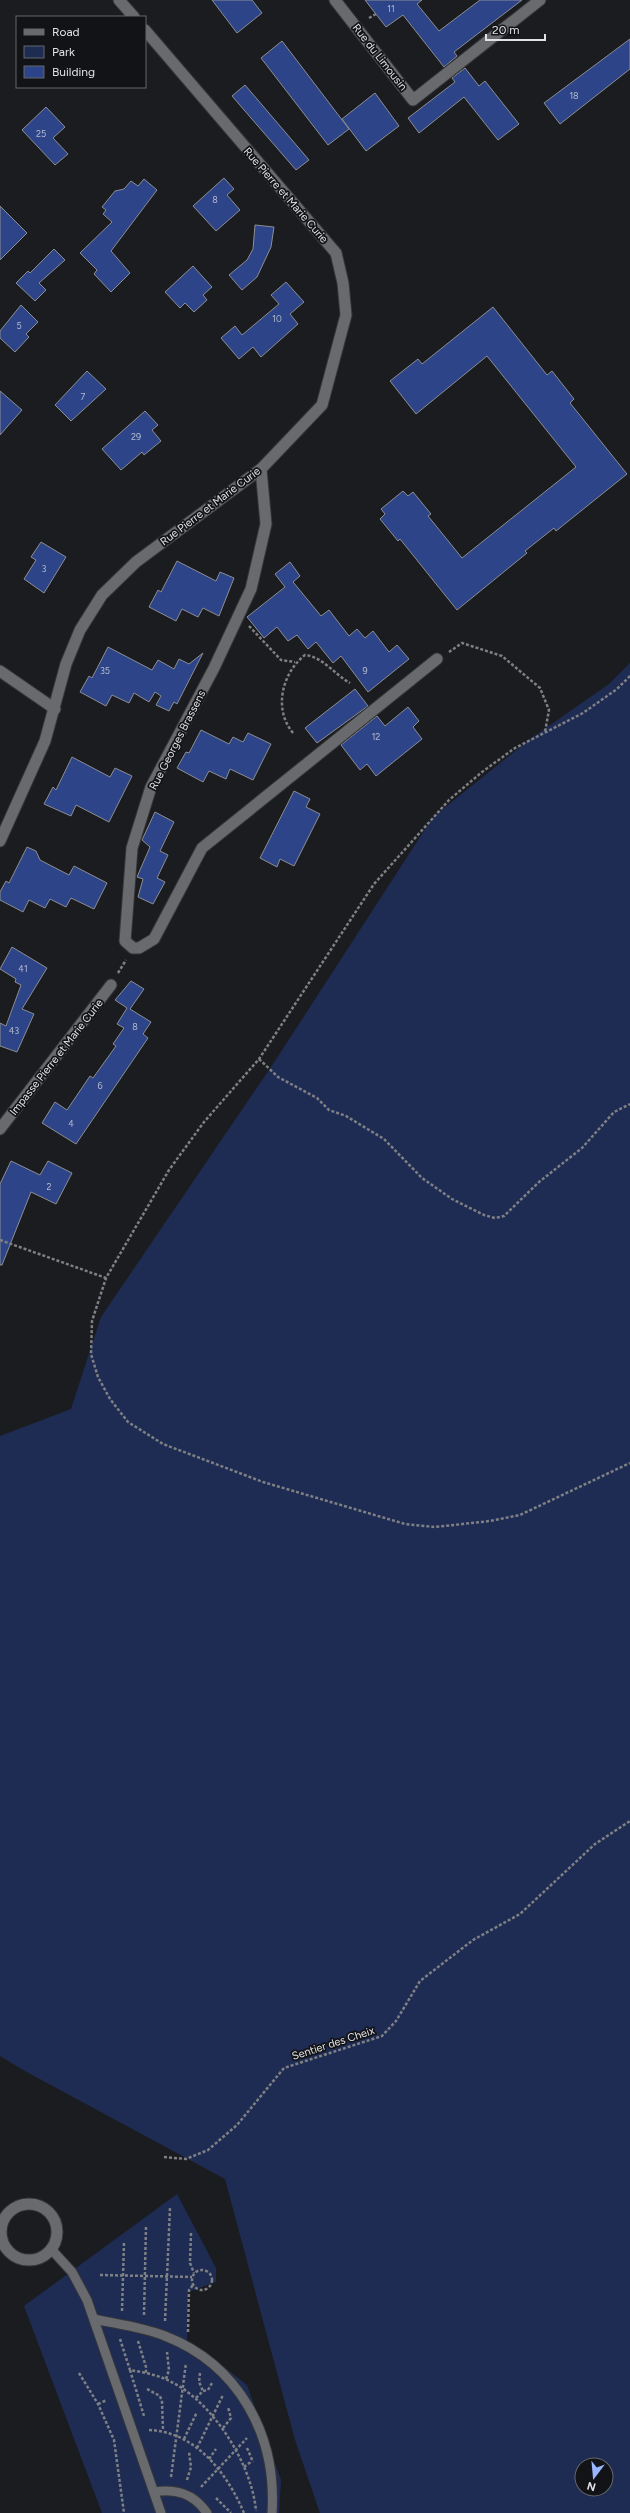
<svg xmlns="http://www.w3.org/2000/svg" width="630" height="2513" viewBox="0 0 630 2513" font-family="Figtree,sans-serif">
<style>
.green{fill:#1e2c54;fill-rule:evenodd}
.building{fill:#2d4588;stroke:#8c8e92}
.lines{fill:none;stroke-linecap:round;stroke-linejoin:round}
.service-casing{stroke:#363739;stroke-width:11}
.minor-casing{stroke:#363739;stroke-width:13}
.path{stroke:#7f8083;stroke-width:2.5;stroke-dasharray:3 2;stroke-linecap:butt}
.service{stroke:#686a6e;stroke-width:9}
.minor{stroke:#686a6e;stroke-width:11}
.labels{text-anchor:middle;stroke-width:3.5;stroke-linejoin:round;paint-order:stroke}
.number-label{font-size:9px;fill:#b4bbcd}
.street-label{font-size:11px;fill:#e1e2e4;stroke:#121316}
</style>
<rect width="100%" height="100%" fill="#1b1c1f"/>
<!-- green -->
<g class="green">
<path d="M630,663V2513H320L295,2440L225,2179L23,2070L0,2056V1436L71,1409L101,1317L275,1061L433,817L530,739L609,684ZM582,2465H606V2489H582Z"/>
<polygon points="177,2194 216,2268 216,2282 188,2292 187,2342 218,2362 247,2385 281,2480 279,2513 102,2513 24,2306"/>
</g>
<!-- building -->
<g class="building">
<polygon points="212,0 252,0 262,13 237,33"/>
<polygon points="365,0 422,0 417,4 439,31 480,0 522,0 454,52 457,56 444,67 403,15 386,27"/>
<polygon points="630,39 630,69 560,124 544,103"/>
<polygon points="282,41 349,129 328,145 261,58"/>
<polygon points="465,68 479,86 485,81 519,124 498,140 464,97 419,133 408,118 455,82 452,78"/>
<polygon points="245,85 309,160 296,170 232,96"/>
<polygon points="375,93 399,126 366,151 342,119"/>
<polygon points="46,107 65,127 53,138 68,154 55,165 22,130"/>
<polygon points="224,178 234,189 227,195 240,210 216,231 193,206"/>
<polygon points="144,179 157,190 111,251 130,273 111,292 94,274 97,270 80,253 112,222 103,214 106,210 102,207 115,191 124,189 131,181 138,186"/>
<polygon points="0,206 27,233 0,260"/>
<polygon points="255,225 274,227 271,247 257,277 242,290 229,275 247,260 253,249"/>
<polygon points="54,249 65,260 39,283 46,290 35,301 16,283 28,271 30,273"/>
<polygon points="193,266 212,287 203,295 207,300 194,312 185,303 180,308 165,292"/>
<polygon points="286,282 304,302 290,314 298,324 261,357 253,347 239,359 221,338 235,326 242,335 279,304 271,295"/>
<polygon points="21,305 38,322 26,334 29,337 15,352 0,338 0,331"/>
<polygon points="493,307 547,375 552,371 574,399 570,403 627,474 556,531 554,528 525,551 527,553 457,610 400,539 398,541 380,519 385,514 381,509 403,491 408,496 413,492 431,514 428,516 462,558 576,467 487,356 416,414 390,381 418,359 422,364"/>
<polygon points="87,371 106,389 71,421 55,405"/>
<polygon points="0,391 22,410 0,435"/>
<polygon points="145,411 158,425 152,430 161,441 144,455 142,452 121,470 102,449"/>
<polygon points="41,542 66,557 44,593 24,579 36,560 31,557"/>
<polygon points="177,561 216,581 220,572 234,578 219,616 203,608 198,617 182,609 176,621 149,607 158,590 161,592"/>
<polygon points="290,562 300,576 293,582 321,616 329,610 349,636 357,629 365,638 373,631 389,652 397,645 409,659 368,692 341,656 333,663 316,642 308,649 297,635 288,641 277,627 264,638 247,617 285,587 275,574"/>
<polygon points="108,647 152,670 158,660 174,669 179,659 189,664 203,653 177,704 174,702 169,711 156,705 161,696 155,692 149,702 134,693 129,703 112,695 106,706 80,692 89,676 92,678"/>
<polygon points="355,689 368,706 317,743 305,728"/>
<polygon points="408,707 419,721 413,727 422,739 376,776 367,764 360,770 341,745 377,716 385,726"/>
<polygon points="201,730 229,744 233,737 243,742 248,733 271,744 253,780 230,769 226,779 209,771 203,782 177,768 186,752 189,753"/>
<polygon points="72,757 110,777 115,768 132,776 109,822 76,805 71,816 44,804 53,787 56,790"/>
<polygon points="294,791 310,799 306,807 320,814 294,866 280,859 277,867 260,858"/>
<polygon points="155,812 174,822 160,851 168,855 157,878 165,882 153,904 138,897 143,879 137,877 150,847 142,840"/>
<polygon points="27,847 36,851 40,860 69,875 74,866 107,883 94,909 71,898 66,907 50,899 45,908 29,900 23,912 0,900 0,892 6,881 9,883"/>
<polygon points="12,947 47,968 22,1009 34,1014 17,1052 0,1046 0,1023 6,1026 21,985 15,982 16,979 0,969"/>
<polygon points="131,981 144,989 130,1009 151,1022 143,1034 148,1038 76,1144 42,1123 55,1102 67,1110 90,1076 93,1078 116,1046 113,1044 124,1028 117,1024 127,1008 115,1000"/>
<polygon points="11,1161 40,1175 48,1161 72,1173 56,1204 31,1192 2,1265 0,1265 0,1184"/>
</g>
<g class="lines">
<defs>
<g id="service">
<polyline points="51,2249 72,2272 87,2300 161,2513"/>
<path d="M94,2319C117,2324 143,2327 165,2336C239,2365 277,2435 272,2513"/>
<path d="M154,2492C177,2488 194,2494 207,2513"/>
</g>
<g id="minor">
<polyline points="119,0 134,17"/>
<polyline points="335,0 413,100 540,0"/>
<polyline points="261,469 266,524 251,589 214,668 151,787 132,848 125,941 133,948 139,948 154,939 202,848 437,659"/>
<polyline points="0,671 55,709"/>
<polyline points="0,841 45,741 66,664 80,630 102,595 136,562 261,469 322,405 346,315 343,283 336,253 145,30"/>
<polyline points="0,1129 111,985"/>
<circle cx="29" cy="2232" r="28"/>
</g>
</defs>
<!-- service casing -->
<use href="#service" class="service-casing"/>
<!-- minor casing -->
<use href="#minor" class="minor-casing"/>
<!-- path -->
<g class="path">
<polyline points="369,18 376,14"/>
<polyline points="249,626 281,660 295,662"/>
<polyline points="449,652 462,643 502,656 540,688 549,710 545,732"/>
<polyline points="630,676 617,689 583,713 515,748 482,772 449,800 374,884 259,1059 204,1122 169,1170 106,1278 92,1321 91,1354 98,1377 110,1399 128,1422 163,1444 263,1482 405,1524 435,1527 490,1521 520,1515 630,1463"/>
<path d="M293,733C273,709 282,673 305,655C323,657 334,674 350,683"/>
<polyline points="118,973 126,960"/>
<polyline points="259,1059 278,1077 317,1098 329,1110 346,1116 384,1139 422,1178 452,1199 484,1215 495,1218 504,1216 539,1182 582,1148 614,1112 630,1104"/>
<polyline points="0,1240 106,1278"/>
<polyline points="164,2157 186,2159 208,2150 237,2125 284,2068 382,2036 396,2021 420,1981 473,1940 520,1914 595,1844 630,1821"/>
<polyline points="191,2233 190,2263 194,2273"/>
<circle cx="202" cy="2280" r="10"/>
<polyline points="100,2275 192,2277"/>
<polyline points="122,2311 124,2242"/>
<polyline points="144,2315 146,2226"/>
<polyline points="165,2321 170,2208"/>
<polyline points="188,2332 189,2290 193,2285"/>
<path d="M120,2339L130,2370C141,2372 154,2374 165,2379C210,2397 252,2463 256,2511"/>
<polyline points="138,2341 146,2367 146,2374"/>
<polyline points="130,2370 144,2416"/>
<polyline points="79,2373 98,2404 114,2440 124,2513"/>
<polyline points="200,2373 199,2382 203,2391"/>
<polyline points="166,2379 169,2370 167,2352"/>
<polyline points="147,2389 160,2396 162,2402 163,2430"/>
<polyline points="196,2398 203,2391 208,2390 212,2383"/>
<polyline points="98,2404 107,2400"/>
<polyline points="223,2428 231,2418 228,2407"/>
<path d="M149,2430C196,2432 227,2473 244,2513"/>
<polyline points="184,2439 197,2412"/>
<polyline points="197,2448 223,2395"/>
<polyline points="247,2448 253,2462"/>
<polyline points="209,2459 216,2449"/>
<polyline points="244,2467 252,2461"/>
<polyline points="171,2477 186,2363"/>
<polyline points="187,2480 191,2467 189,2452"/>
<polyline points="201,2487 247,2438"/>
<polyline points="216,2498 231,2513"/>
</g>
<!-- service -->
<use href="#service" class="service"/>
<!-- minor -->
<use href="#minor" class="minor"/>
</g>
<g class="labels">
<!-- number labels -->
<g class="number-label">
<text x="391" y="12">11</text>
<text x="574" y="99">18</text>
<text x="41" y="137">25</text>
<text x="215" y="203">8</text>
<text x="277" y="322">10</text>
<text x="19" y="329">5</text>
<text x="83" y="400">7</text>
<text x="136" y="440">29</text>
<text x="44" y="572">3</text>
<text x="105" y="674">35</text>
<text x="365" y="674">9</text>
<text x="376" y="740">12</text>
<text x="23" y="972">41</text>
<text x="135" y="1030">8</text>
<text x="14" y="1034">43</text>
<text x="100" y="1089">6</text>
<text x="71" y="1127">4</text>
<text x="49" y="1190">2</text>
</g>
<!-- street labels -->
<g class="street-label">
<text transform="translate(380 57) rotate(52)" y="4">Rue du Limousin</text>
<text transform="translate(286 195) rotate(49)" y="4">Rue Pierre et Marie Curie</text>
<text transform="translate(210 506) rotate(-37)" y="4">Rue Pierre et Marie Curie</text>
<text transform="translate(177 740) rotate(-63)" y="4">Rue Georges Brassens</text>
<text transform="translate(56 1057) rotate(-52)" y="4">Impasse Pierre et Marie Curie</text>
<text transform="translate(333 2043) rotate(-18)" y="4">Sentier des Cheix</text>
</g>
</g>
<!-- legend -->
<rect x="16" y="16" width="130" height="72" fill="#121316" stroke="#656668"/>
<rect x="24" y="29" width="20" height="6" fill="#686a6e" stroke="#656668"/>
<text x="52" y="36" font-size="12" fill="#e1e2e4">Road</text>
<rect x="24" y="46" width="20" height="12" fill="#1e2c54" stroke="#656668"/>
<text x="52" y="56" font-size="12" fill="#e1e2e4">Park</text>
<rect x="24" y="66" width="20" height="12" fill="#2d4588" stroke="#656668"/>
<text x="52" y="76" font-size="12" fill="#e1e2e4">Building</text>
<!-- north arrow -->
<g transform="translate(594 2477) rotate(196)"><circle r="19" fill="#121316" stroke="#656668"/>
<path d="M0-3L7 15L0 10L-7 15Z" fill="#98b5fd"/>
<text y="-6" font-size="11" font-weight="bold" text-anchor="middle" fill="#e1e2e4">N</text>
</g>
<!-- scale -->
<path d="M486 34v6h59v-6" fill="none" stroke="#e1e2e4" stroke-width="2"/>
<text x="492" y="34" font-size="12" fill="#e1e2e4" stroke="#121316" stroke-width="3" paint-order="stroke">20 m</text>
</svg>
